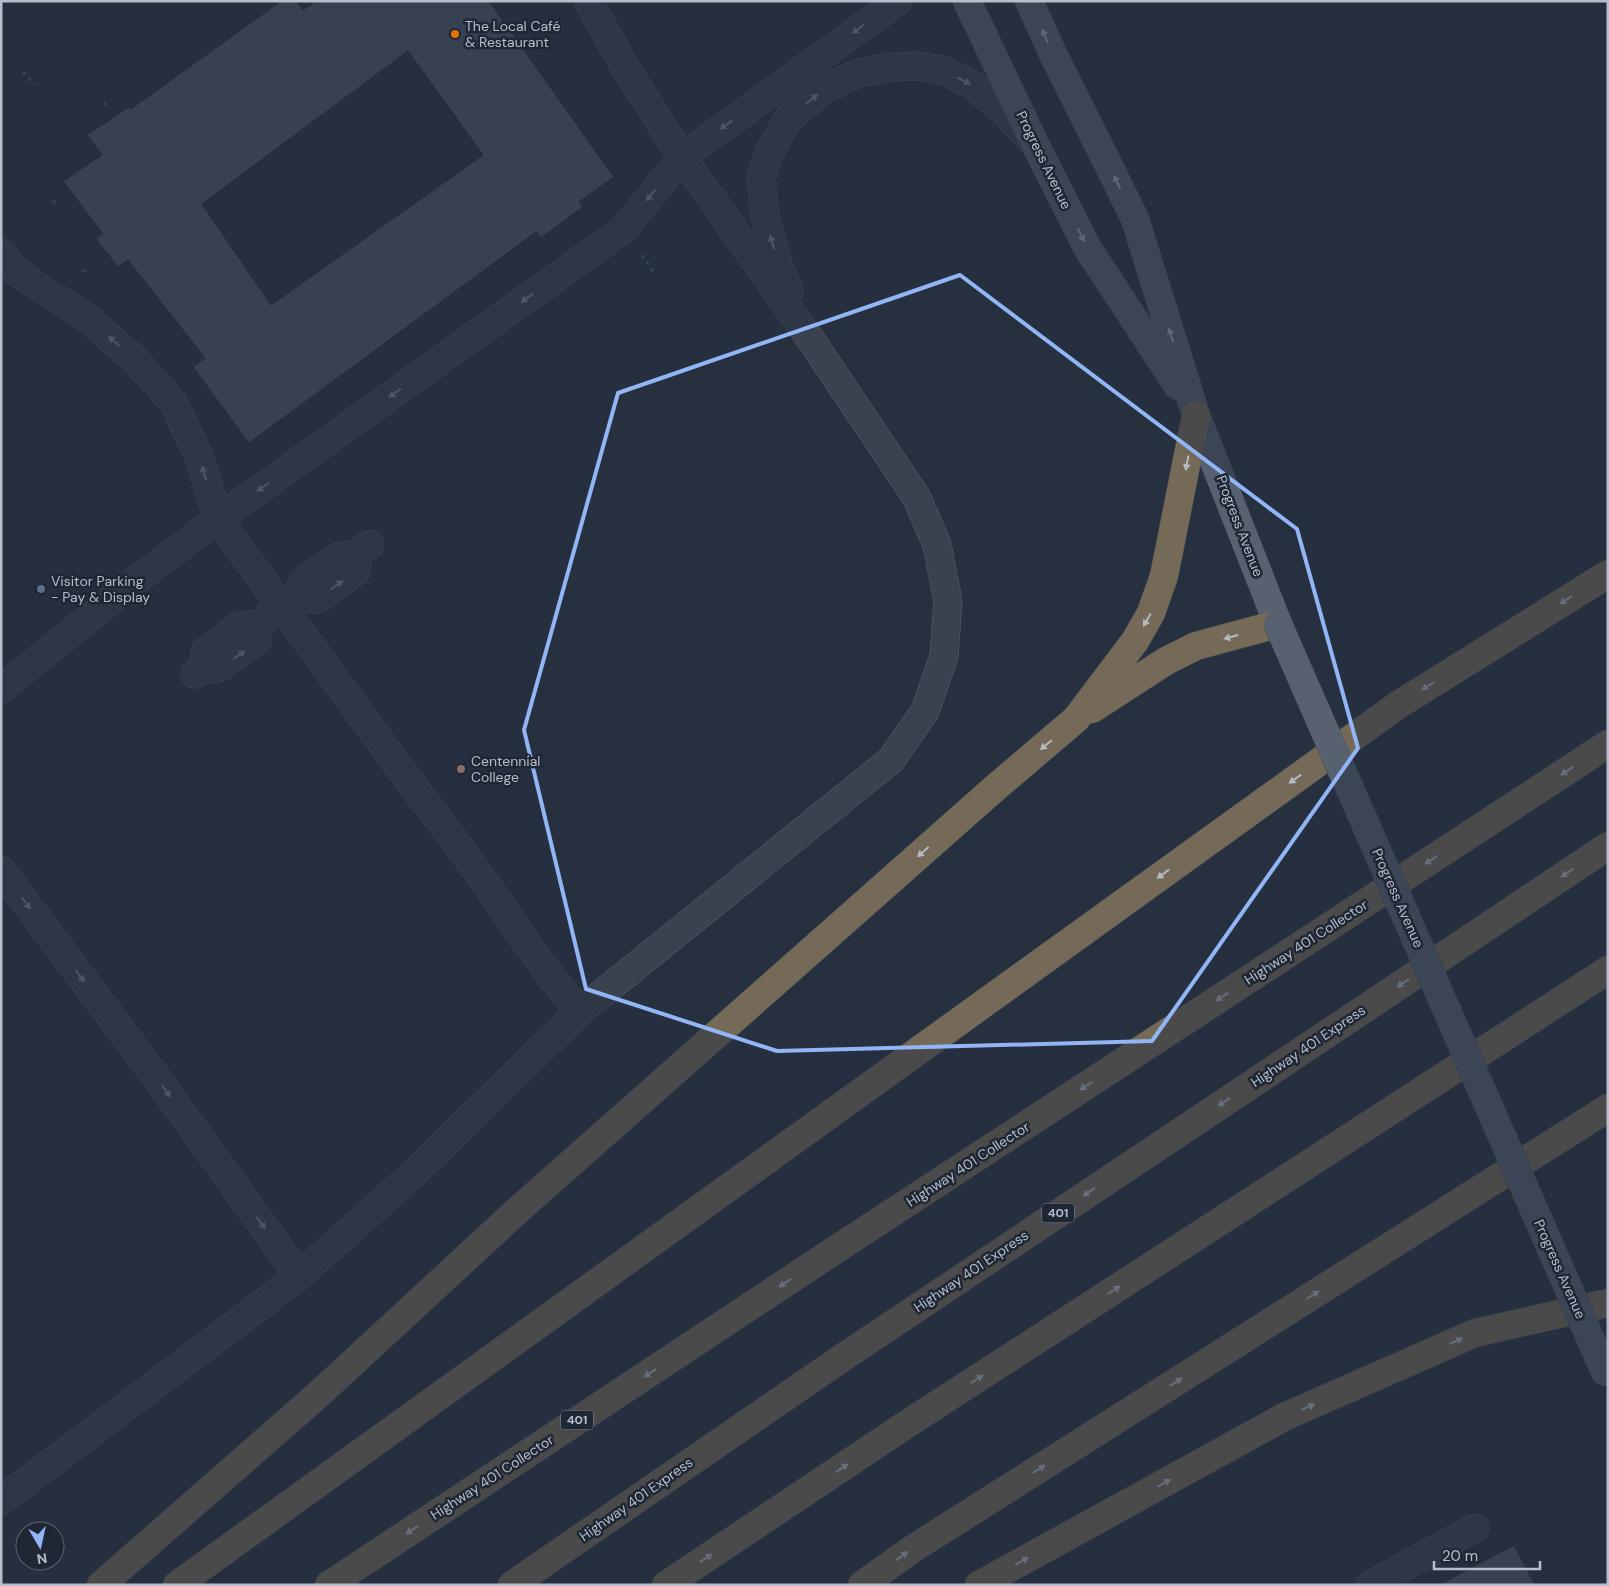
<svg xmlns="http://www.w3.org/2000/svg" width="1609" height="1586" viewBox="0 0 1609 1586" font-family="'DM Sans',sans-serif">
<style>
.building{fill:#4c5768;stroke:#212937;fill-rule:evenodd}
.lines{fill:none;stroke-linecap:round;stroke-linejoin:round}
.minor-casing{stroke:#58606d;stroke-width:29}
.major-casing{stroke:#444b58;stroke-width:29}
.highway-casing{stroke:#454d5a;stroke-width:29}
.path{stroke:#465a5d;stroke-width:3;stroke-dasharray:4 4;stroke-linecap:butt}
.minor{stroke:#3a424f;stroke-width:28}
.major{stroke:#58616f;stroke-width:28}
.highway{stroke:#756a57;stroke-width:28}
.major-bridge-casing{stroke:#444b58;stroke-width:29;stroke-linecap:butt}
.major-bridge{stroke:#58616f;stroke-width:28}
.oneway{fill:#7f8693}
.oneway2{fill:#a4abb8}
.oneway3{fill:#b4bac4}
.marked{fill:none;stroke:#91b5f5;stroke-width:4;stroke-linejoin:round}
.food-dot{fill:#e8710a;stroke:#1f2735;stroke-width:2}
.service-dot{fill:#5c6f8a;stroke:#1f2735;stroke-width:2}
.education-dot{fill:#8d6e63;stroke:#1f2735;stroke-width:2}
.labels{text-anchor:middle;stroke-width:5;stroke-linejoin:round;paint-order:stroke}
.shield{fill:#1f2735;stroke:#89919d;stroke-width:1}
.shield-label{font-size:12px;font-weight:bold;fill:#b7beca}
.poi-label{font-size:14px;fill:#b7beca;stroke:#1f2735;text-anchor:start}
.street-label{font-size:14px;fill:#b7beca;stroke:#1f2735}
</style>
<rect width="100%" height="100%" fill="#26303f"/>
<!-- building -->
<g class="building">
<path d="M281,1H296L303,10L316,1H489L614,177L579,202L583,207L541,238L536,232L249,443L193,367L205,358L128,260L118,267L96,239L103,234L63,181L102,155L87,135L129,107L131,109ZM408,51L483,155L271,305L202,204Z"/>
<polygon points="1514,1545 1535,1585 1439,1585"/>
</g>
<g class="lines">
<defs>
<g id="minor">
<polyline points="1,253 13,268 32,283 85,316 135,360 173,402 199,456 218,519 410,782 464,853 543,966 579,1012"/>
<polyline points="789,291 779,267 765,216 761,179 769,153 788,119 823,90 858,73 890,67 919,66 943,70 974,86 1003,110 1031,140"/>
<polyline points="301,599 302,582 337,557 357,554 370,544"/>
<polyline points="285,611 301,599 318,599 356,571 357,554"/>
<polyline points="203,669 205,652 239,626 259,624 281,606"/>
<polyline points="195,674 203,669 219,668 257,641 259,624"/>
<polyline points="1,689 130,585 218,519 624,229 682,157 898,1"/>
<polyline points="1,870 156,1077 299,1276"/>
<polyline points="1,1501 299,1276 413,1174 579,1012 891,760 925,711 944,656 948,601 937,545 917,498 809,337 682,157 629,74 588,1"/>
<polyline points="1370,1585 1475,1528"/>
</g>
<g id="major">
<polyline points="967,1 1035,144 1088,249 1178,386"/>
<polyline points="1029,1 1055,58 1135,219 1196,415 1278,624"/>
</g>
<g id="highway">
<polyline points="1092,709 1166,661 1196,646 1278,624"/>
<polyline points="101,1585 320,1393 518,1210 995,788 1076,719 1135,641 1151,613 1164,576 1196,415"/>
<polyline points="177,1585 1398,705 1608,574"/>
<polyline points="329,1585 826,1256 1608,744"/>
<polyline points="512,1585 845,1356 1608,846"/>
<polyline points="666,1585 904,1426 1608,970"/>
<polyline points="862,1585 914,1548 1608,1108"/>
<polyline points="979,1585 1284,1417 1475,1333 1608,1303"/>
</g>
</defs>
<!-- minor casing -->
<use href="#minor" class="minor-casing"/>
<!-- major casing -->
<use href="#major" class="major-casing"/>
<!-- highway casing -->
<use href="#highway" class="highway-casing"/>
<!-- path -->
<g class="path">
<polyline points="23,72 35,85"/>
<polyline points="104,102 108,108"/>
<polyline points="53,200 56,205"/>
<polyline points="642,255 655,274"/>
<polyline points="83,272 90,267"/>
</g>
<!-- minor -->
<use href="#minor" class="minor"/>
<!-- major -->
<use href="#major" class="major"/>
<!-- highway -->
<use href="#highway" class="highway"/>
<defs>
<polyline id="major-bridge" points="1278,624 1605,1372"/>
</defs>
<!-- major-bridge casing -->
<use href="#major-bridge" class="major-bridge-casing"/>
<!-- major-bridge -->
<use href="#major-bridge" class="major-bridge"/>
</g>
<!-- one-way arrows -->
<defs><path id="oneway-solid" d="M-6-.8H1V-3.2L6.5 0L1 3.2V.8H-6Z" transform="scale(1.25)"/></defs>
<g class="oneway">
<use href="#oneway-solid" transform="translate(858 29) rotate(144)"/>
<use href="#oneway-solid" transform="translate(964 81) rotate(28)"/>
<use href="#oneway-solid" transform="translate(812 99) rotate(-40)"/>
<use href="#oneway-solid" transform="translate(726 125) rotate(144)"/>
<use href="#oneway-solid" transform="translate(651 195) rotate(129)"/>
<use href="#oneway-solid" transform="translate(772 242) rotate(-106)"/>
<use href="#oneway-solid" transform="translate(527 298) rotate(144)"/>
<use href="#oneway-solid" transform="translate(114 341) rotate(-139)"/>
<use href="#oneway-solid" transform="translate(395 393) rotate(144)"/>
<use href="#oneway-solid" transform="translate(204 473) rotate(-107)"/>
<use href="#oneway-solid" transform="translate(263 487) rotate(145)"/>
<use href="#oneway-solid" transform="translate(337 585) rotate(-36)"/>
<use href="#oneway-solid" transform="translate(239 655) rotate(-35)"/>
<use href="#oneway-solid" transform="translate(26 903) rotate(53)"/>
<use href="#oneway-solid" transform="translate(80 976) rotate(53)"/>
<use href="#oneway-solid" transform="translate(166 1091) rotate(54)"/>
<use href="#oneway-solid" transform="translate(261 1223) rotate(54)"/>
</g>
<g class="oneway2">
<use href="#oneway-solid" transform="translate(1045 36) rotate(-114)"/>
<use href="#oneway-solid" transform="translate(1117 182) rotate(-116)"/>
<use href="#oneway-solid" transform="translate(1081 235) rotate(63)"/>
<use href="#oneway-solid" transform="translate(1171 335) rotate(-107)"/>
</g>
<g class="oneway3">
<use href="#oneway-solid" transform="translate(1187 463) rotate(101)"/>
<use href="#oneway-solid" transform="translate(1566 600) rotate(148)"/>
<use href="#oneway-solid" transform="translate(1147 620) rotate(120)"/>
<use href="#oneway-solid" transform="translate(1231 637) rotate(165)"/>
<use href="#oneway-solid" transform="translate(1428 686) rotate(148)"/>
<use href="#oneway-solid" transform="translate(1046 745) rotate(140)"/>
<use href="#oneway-solid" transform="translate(1567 771) rotate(147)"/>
<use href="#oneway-solid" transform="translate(1295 779) rotate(144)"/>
<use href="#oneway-solid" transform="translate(923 852) rotate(139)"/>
<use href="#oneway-solid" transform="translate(1431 860) rotate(147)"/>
<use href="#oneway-solid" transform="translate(1567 873) rotate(146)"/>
<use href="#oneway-solid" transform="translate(1163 874) rotate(144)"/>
<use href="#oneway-solid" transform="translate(1403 983) rotate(146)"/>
<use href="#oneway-solid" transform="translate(1222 997) rotate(147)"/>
<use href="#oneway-solid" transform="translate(1086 1086) rotate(147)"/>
<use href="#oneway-solid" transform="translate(1224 1102) rotate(146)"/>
<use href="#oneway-solid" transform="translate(1089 1192) rotate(146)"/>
<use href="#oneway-solid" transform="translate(785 1283) rotate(147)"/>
<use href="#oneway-solid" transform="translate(1114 1290) rotate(-33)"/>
<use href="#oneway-solid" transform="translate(1313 1295) rotate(-32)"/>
<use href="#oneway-solid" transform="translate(1456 1341) rotate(-24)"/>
<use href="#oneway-solid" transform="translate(650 1373) rotate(147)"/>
<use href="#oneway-solid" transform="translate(977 1379) rotate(-33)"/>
<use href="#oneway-solid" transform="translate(1176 1382) rotate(-32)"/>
<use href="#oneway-solid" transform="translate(1308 1407) rotate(-24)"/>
<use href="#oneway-solid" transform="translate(842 1468) rotate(-34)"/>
<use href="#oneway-solid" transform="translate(1039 1469) rotate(-32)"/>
<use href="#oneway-solid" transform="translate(1164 1483) rotate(-29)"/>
<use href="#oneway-solid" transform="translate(412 1530) rotate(147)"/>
<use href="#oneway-solid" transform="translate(902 1556) rotate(-36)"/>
<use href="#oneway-solid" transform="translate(706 1558) rotate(-34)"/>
<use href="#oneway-solid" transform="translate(1022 1561) rotate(-29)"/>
</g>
<!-- marked area -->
<path d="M0 0H1609V1586H0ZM960,275L1297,529L1358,748L1152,1041L777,1051L586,989L524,730L618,393Z" fill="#26303f" fill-opacity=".55" fill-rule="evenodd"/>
<path class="marked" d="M960,275L1297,529L1358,748L1152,1041L777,1051L586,989L524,730L618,393Z"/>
<!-- markers -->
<circle class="food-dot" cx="455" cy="34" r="5"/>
<circle class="service-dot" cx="41" cy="589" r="5"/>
<circle class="education-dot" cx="461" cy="769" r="5"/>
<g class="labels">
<!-- shield labels -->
<g class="shield">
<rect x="1042" y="1203.5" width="32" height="19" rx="4"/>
<rect x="561" y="1410.5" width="32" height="19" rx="4"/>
</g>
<g class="shield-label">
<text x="1058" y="1217">401</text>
<text x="577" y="1424">401</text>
</g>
<!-- poi labels -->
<g class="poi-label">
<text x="465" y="31">The Local Café<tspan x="465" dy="16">&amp; Restaurant</tspan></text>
<text x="51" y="586">Visitor Parking<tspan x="51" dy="16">- Pay &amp; Display</tspan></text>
<text x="471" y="766">Centennial<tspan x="471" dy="16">College</tspan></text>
</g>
<!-- street labels -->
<g class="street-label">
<text transform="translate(1044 160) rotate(64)" y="5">Progress Avenue</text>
<text transform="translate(1240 526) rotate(69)" y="5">Progress Avenue</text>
<text transform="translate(1398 898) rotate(66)" y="5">Progress Avenue</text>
<text transform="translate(1306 942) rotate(-33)" y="5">Highway 401 Collector</text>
<text transform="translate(1308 1046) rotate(-34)" y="5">Highway 401 Express</text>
<text transform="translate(968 1164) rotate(-33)" y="5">Highway 401 Collector</text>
<text transform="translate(1560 1269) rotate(66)" y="5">Progress Avenue</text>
<text transform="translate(971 1271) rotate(-34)" y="5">Highway 401 Express</text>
<text transform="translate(492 1477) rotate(-33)" y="5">Highway 401 Collector</text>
<text transform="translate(636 1499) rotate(-35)" y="5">Highway 401 Express</text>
</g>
</g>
<!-- border -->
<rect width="1609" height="1586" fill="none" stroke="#b7beca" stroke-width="5"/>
<!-- north arrow -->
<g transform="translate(40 1546) rotate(171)"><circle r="24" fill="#1f2735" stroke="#5c6371"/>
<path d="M0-4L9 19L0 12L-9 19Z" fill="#91b5f5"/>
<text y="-8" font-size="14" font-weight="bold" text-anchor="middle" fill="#b7beca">N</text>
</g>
<!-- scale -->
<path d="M1434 1561v8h106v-8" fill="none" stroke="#b7beca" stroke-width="2.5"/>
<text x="1442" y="1561" font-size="15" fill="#b7beca" stroke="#1f2735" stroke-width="4" paint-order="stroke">20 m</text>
</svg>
